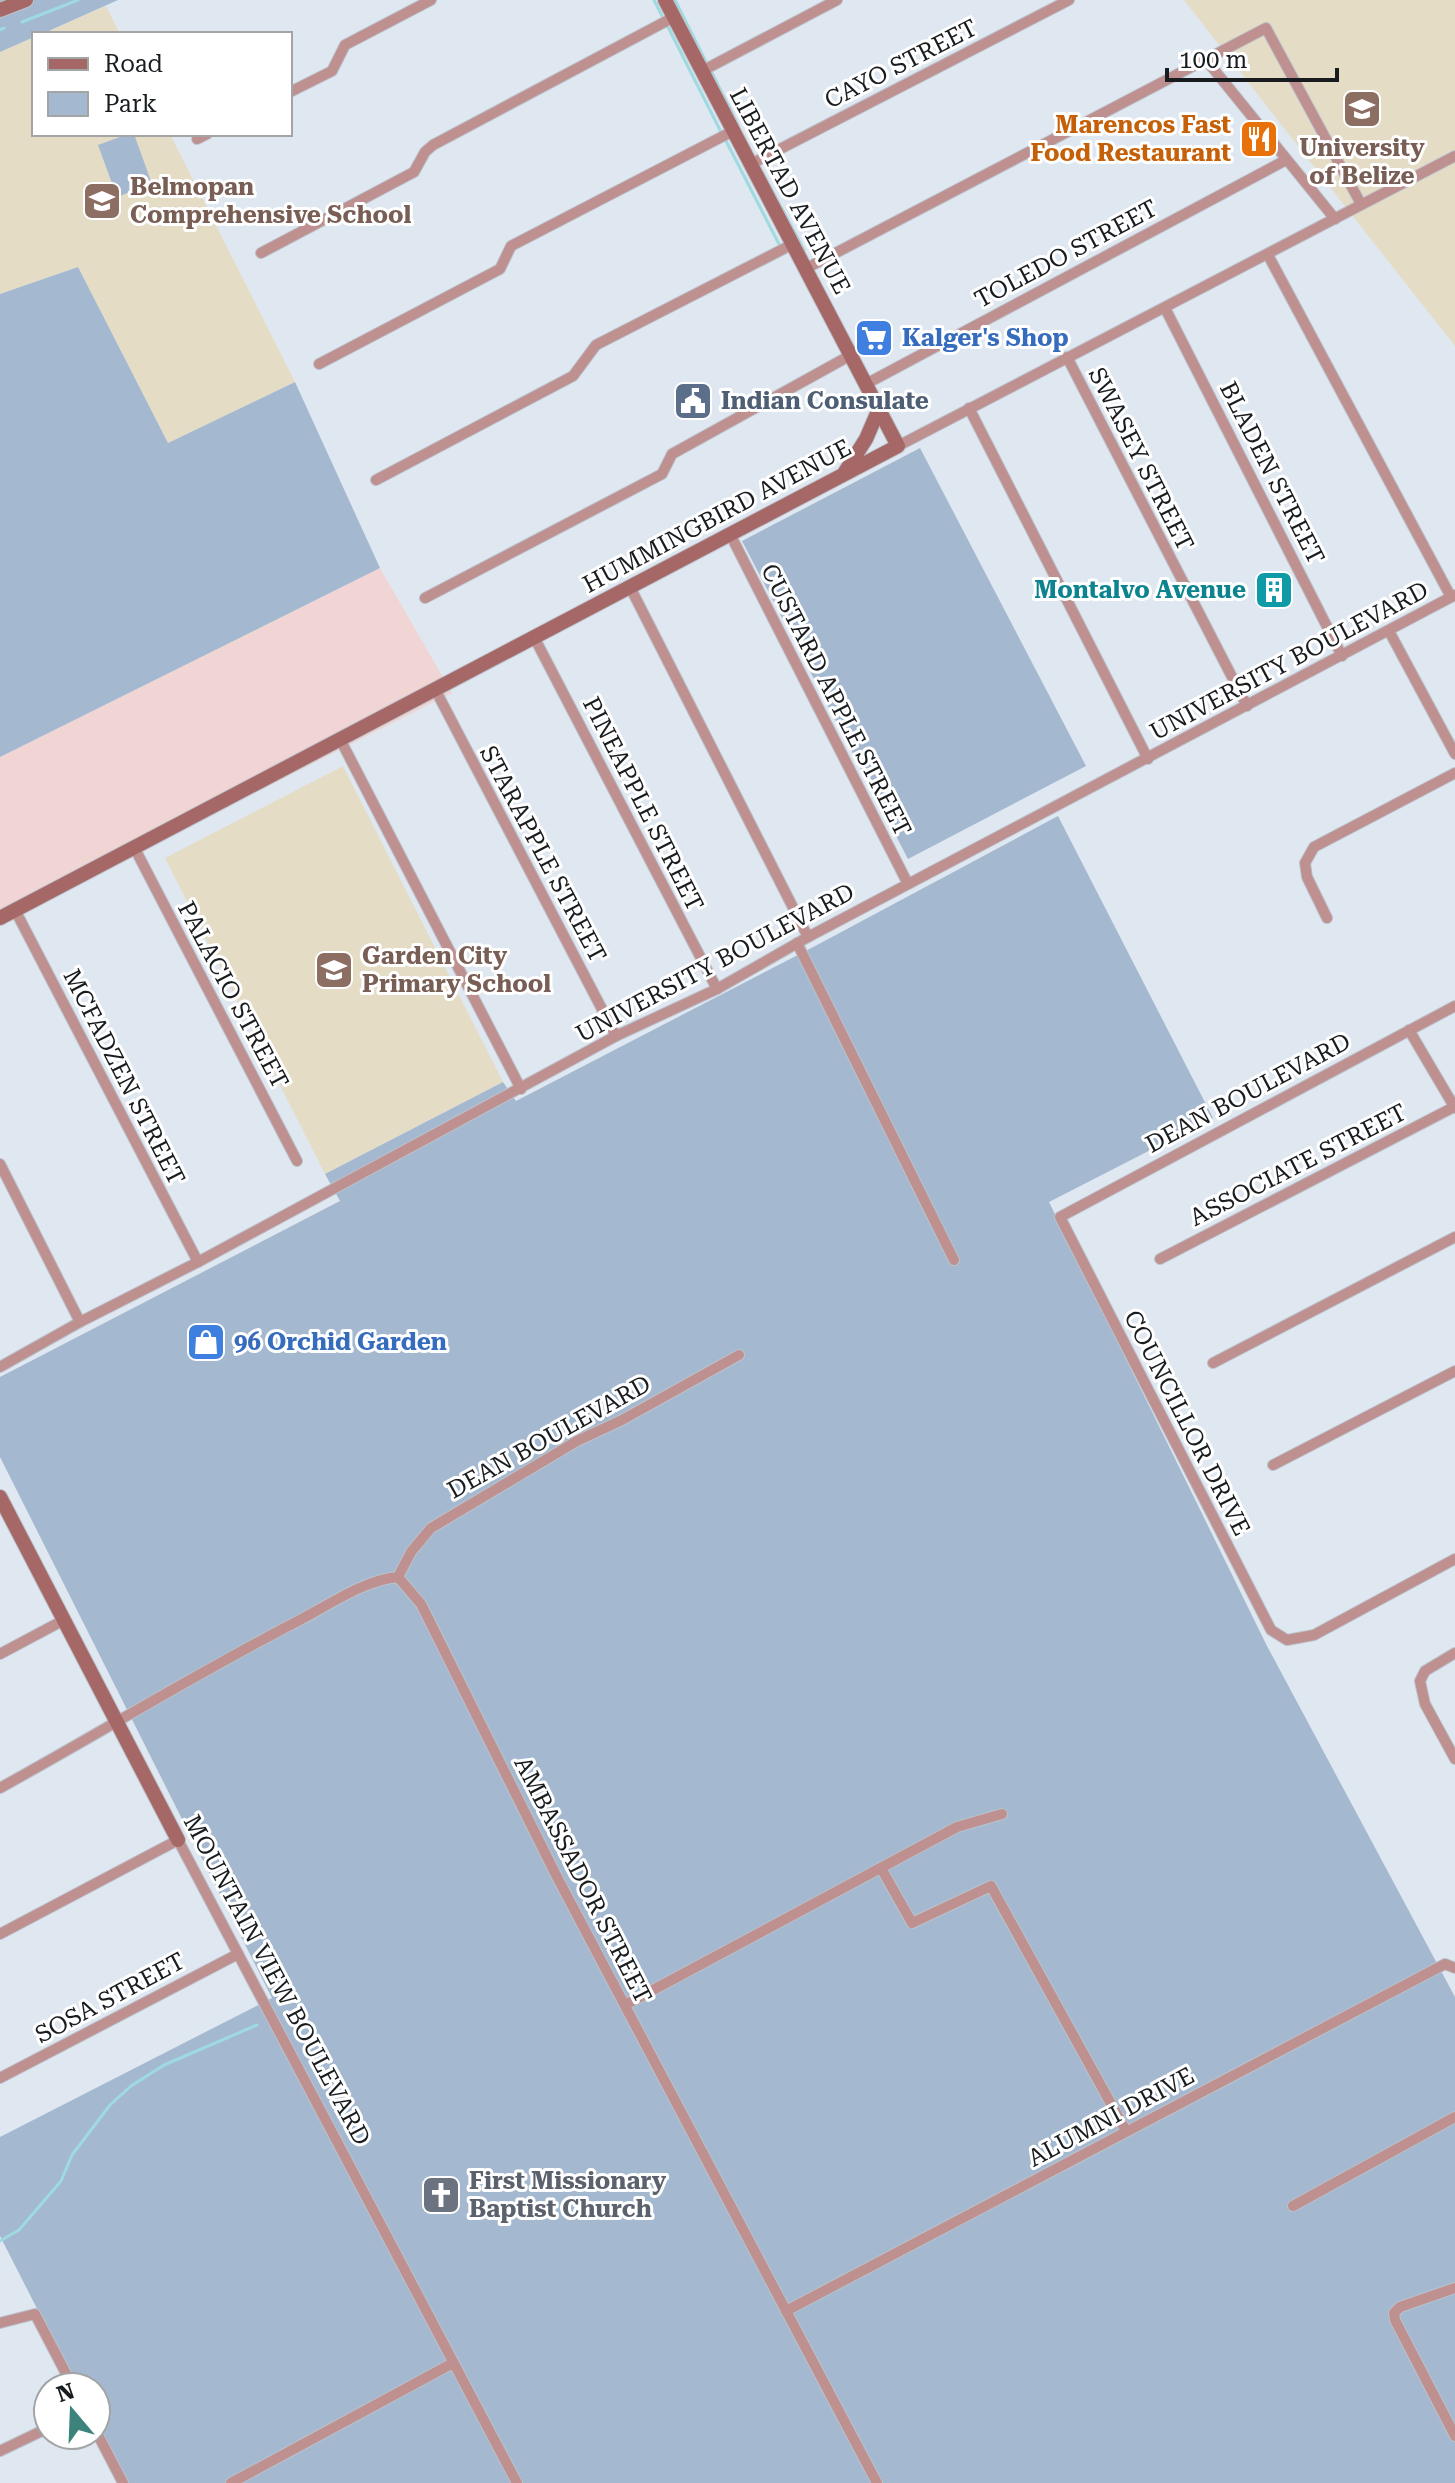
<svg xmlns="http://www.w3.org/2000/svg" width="1455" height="2483" viewBox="0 0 1455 2483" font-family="'Roboto Serif',serif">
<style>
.commercial{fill:#f0d5d4}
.education{fill:#e5dcc6}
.green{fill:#a4b9d0}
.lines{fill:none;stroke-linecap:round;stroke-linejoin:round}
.stream{stroke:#9edadf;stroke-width:3}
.street-casing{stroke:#bbc2cb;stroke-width:12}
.secondary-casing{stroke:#bbc2cb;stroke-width:16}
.street{stroke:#be9190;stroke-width:10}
.secondary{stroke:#a66767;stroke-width:14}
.labels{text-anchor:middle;stroke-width:6;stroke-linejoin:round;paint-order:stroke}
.street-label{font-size:24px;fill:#181c1f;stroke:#fff}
.food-label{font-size:24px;font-weight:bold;fill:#c56008;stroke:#fff;text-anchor:end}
.education-label{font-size:24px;font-weight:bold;fill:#785e54;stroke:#fff;text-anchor:start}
.shop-label{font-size:24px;font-weight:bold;fill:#366cbe;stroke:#fff;text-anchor:start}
.service-label{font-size:24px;font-weight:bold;fill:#4e5e75;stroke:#fff;text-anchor:start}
.culture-label{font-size:24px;font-weight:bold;fill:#0d838f;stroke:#fff;text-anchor:end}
.worship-label{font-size:24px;font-weight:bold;fill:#5b616d;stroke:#fff;text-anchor:start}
</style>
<rect width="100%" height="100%" fill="#dfe7f1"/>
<!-- commercial -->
<polygon class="commercial" points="380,568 452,693 0,922 0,757"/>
<!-- education -->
<g class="education">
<polygon points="1184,0 1455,0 1455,346 1355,219"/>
<polygon points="106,6 120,34 42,34"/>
<polygon points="34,37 34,134 170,134 295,382 168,443 78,267 0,294 0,52"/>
<polygon points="343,766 503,1082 325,1174 165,858"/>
</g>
<!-- green -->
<g class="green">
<polygon points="0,0 118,0 42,34 34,34 34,37 0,52"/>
<polygon points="128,134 134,134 152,184 117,197 98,145"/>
<polygon points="78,267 168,443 295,382 380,568 0,757 0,294"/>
<polygon points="920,448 1086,766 908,859 742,541"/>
<polygon points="1058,816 1213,1118 1049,1202 1267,1646 1455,1997 1455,2483 127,2483 96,2423 96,2387 77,2387 0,2236 0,2137 272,1998 0,1457 0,1377 340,1201 325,1174 503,1082 516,1101 817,945"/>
</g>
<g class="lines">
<!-- stream -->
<g class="stream">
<polyline points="654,0 663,18"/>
<polyline points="675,0 707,64"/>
<polyline points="22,22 78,0"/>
<polyline points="667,25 721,132"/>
<polyline points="0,30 4,28"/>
<polyline points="711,71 738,125"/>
<polyline points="725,139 780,246"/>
<polyline points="758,164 804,250"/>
<polyline points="0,2241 19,2230 61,2181 72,2155 110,2105 131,2086 164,2065 257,2025"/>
</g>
<defs>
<g id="street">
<polyline points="1207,61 1335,219"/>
<polyline points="702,71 837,0"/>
<polyline points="290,92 332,71 345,45 431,0"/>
<polyline points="197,139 207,134"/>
<polyline points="751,164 1069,0"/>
<polyline points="261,253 414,172 425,152 433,145 674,17"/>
<polyline points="1268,255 1451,597"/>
<polyline points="805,269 1266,28 1361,204"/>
<polyline points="1165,308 1342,656"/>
<polyline points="1067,357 1247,706"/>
<polyline points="319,364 500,269 511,246 733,131"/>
<polyline points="866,384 1286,160"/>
<polyline points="969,408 1148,759"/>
<polyline points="898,446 1455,156"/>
<polyline points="376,480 573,376 596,345 793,244"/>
<polyline points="730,534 908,884"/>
<polyline points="630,587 808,937"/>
<polyline points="425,598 662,474 672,454 851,355"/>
<polyline points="1389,631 1455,754"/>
<polyline points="534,637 717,989"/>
<polyline points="435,689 616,1036"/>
<polyline points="340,739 521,1089"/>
<polyline points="134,847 297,1161"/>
<polyline points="15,910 198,1262"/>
<polyline points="1327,918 1307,877 1305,863 1314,847 1455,773"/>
<polyline points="797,943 954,1260"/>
<polyline points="1455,1006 1060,1217 1271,1630 1287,1640 1314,1635 1455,1559"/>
<polyline points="1409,1030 1455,1108"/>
<polyline points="0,1164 80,1322"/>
<polyline points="1160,1259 1454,1107"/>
<polyline points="1213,1363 1455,1237"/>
<polyline points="0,1367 80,1322 198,1262 616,1036 717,989 808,937 1455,595"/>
<polyline points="1273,1465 1455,1371"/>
<polyline points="398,1577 411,1552 431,1528 577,1441 622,1420 739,1355"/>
<polyline points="1455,1653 1425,1671 1420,1681 1425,1704 1455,1759"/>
<polyline points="0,1654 62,1621"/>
<path d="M0,1788C100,1733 197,1673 298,1621C329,1605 364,1580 398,1577L421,1604L557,1877L877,2483"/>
<polyline points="881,1868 912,1923 991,1886 1126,2131"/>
<polyline points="0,1934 178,1840 517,2483"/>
<polyline points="625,2005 957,1827 1002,1814"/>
<polyline points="0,2078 238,1954"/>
<polyline points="1293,2206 1455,2117"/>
<polyline points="1455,2288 1400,2307 1394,2313 1395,2320 1455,2436"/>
<polyline points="786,2311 1445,1964 1455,1968"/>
<polyline points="0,2323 35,2314 73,2387"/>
<polyline points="96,2431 123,2483"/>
<polyline points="0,2451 48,2428"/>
<polyline points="231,2483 453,2363"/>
</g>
<g id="secondary">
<polyline points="0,10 26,0"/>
<polyline points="845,472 866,439 879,409"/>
<polyline points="0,918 898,446 665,0"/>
<polyline points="0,1497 178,1840"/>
</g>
</defs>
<!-- street casing -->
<use href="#street" class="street-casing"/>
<!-- secondary casing -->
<use href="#secondary" class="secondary-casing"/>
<!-- street -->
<use href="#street" class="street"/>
<!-- secondary -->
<use href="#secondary" class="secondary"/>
</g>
<!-- icons -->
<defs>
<symbol id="university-square" viewBox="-11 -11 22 22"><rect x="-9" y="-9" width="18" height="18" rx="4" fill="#8d6e63" stroke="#fff"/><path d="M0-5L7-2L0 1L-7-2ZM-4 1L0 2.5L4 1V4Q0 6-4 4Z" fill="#fff"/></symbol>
<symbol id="restaurant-square" viewBox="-11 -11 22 22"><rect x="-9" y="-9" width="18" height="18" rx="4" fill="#e8710a" stroke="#fff"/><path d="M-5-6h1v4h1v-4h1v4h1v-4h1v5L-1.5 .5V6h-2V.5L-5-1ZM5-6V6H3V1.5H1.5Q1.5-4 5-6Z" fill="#fff"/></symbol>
<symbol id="school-square" viewBox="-11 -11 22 22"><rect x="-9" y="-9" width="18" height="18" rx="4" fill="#8d6e63" stroke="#fff"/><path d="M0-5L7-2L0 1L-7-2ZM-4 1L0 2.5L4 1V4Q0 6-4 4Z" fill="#fff"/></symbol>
<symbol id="supermarket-square" viewBox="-11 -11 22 22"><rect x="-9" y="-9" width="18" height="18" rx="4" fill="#3f7fe0" stroke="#fff"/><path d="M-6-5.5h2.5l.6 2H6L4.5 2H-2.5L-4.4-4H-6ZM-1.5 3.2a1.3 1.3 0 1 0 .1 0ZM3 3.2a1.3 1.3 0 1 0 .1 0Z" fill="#fff"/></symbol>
<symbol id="civic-square" viewBox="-11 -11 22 22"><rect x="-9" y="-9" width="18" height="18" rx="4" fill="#5c6f8a" stroke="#fff"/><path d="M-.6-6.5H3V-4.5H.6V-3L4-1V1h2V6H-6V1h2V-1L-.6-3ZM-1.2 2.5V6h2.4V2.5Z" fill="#fff"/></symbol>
<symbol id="building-square" viewBox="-11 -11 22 22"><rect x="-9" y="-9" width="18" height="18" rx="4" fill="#0f9aa8" stroke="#fff"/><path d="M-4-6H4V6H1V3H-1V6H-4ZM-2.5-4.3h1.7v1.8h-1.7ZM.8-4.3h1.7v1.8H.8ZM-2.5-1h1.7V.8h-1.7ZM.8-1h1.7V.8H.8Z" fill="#fff"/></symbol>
<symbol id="shop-square" viewBox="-11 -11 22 22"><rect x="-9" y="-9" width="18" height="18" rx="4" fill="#3f7fe0" stroke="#fff"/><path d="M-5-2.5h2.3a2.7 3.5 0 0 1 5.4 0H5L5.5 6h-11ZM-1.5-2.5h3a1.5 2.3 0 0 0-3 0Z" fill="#fff"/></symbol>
<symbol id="church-square" viewBox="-11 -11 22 22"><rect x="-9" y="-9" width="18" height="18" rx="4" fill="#6b7280" stroke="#fff"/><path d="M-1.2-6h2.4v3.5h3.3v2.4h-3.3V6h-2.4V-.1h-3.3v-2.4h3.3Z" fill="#fff"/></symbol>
</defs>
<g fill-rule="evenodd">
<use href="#university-square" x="1340" y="87" width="44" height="44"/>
<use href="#restaurant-square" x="1237" y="117" width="44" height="44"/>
<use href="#school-square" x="80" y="179" width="44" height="44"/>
<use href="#supermarket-square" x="852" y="316" width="44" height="44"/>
<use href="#civic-square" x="671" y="379" width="44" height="44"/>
<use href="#building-square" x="1252" y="568" width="44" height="44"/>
<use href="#school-square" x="312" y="948" width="44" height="44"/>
<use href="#shop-square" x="184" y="1320" width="44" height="44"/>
<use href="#church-square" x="419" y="2173" width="44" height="44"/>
</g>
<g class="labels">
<!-- street labels -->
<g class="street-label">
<text transform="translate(901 64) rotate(-27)" y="8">CAYO STREET</text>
<text transform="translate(790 191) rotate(62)" y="8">LIBERTAD AVENUE</text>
<text transform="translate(1066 254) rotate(-28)" y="8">TOLEDO STREET</text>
<text transform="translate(1141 459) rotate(63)" y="8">SWASEY STREET</text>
<text transform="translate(1272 473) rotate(63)" y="8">BLADEN STREET</text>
<text transform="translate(717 516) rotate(-28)" y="8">HUMMINGBIRD AVENUE</text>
<text transform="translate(1289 661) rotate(-28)" y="8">UNIVERSITY BOULEVARD</text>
<text transform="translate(836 700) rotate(63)" y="8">CUSTARD APPLE STREET</text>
<text transform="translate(643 804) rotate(63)" y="8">PINEAPPLE STREET</text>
<text transform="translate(543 854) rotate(62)" y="8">STARAPPLE STREET</text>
<text transform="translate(715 963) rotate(-28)" y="8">UNIVERSITY BOULEVARD</text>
<text transform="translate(233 995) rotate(62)" y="8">PALACIO STREET</text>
<text transform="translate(124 1077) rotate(63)" y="8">MCFADZEN STREET</text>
<text transform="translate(1248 1093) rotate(-28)" y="8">DEAN BOULEVARD</text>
<text transform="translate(1298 1165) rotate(-27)" y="8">ASSOCIATE STREET</text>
<text transform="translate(1187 1423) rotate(63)" y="8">COUNCILLOR DRIVE</text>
<text transform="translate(549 1437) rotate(-29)" y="8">DEAN BOULEVARD</text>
<text transform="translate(583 1880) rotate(63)" y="8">AMBASSADOR STREET</text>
<text transform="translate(277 1980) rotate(62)" y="8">MOUNTAIN VIEW BOULEVARD</text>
<text transform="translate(110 1998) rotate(-28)" y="8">SOSA STREET</text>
<text transform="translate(1111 2117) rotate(-28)" y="8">ALUMNI DRIVE</text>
</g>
<!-- food labels -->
<g class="food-label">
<text x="1231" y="133">Marencos Fast<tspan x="1231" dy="28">Food Restaurant</tspan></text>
</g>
<!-- education labels -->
<g class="education-label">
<text x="1362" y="156" text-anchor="middle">University<tspan x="1362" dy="28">of Belize</tspan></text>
<text x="130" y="195">Belmopan<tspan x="130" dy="28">Comprehensive School</tspan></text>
<text x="362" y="964">Garden City<tspan x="362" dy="28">Primary School</tspan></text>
</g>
<!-- shop labels -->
<g class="shop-label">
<text x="902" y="346">Kalger's Shop</text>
<text x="234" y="1350">96 Orchid Garden</text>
</g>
<!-- service labels -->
<g class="service-label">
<text x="721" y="409">Indian Consulate</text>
</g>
<!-- culture labels -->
<g class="culture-label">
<text x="1246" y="598">Montalvo Avenue</text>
</g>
<!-- worship labels -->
<g class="worship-label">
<text x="469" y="2189">First Missionary<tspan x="469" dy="28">Baptist Church</tspan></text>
</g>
</g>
<!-- legend -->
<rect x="32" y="32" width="260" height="104" fill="#ffffff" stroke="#a3a4a5" stroke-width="2"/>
<rect x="48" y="58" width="40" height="12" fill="#a66767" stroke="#a3a4a5" stroke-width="2"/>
<text x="104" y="72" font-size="24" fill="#181c1f">Road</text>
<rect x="48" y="92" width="40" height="24" fill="#a4b9d0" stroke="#a3a4a5" stroke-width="2"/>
<text x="104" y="112" font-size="24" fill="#181c1f">Park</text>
<!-- north arrow -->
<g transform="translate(72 2411) rotate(341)"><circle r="38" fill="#ffffff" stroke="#a3a4a5" stroke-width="2"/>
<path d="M0-6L14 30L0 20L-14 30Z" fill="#3c837c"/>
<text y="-12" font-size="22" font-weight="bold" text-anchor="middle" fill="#181c1f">N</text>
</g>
<!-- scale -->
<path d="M1167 68v12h170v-12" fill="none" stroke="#181c1f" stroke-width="4"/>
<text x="1179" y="68" font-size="24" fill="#181c1f" stroke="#ffffff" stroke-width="6" paint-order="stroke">100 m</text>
</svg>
